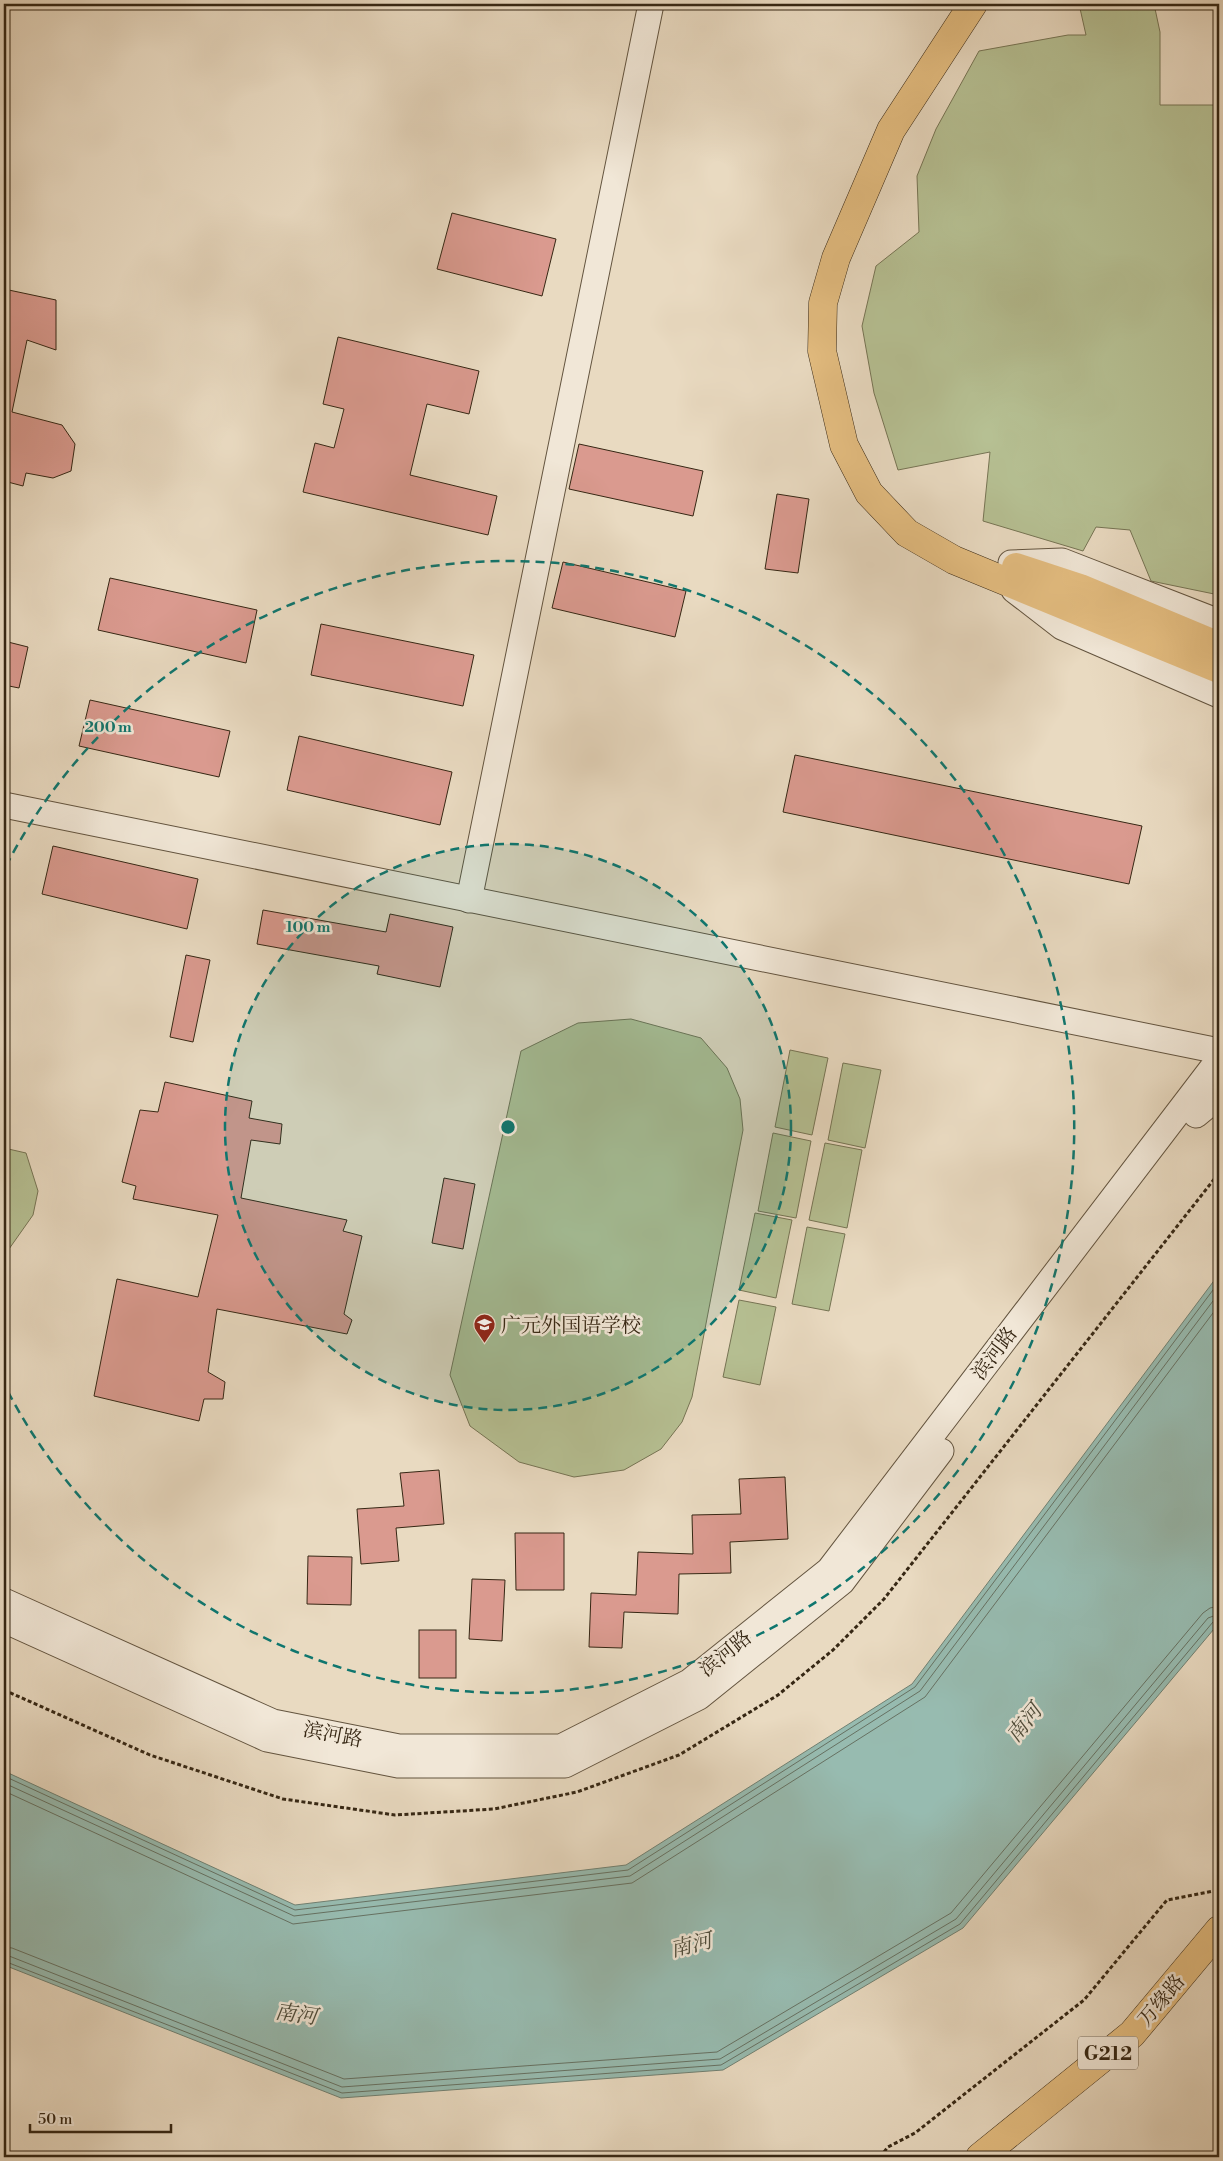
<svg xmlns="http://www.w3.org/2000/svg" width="1223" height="2161" viewBox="0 0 1223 2161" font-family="'Libre Bodoni','Noto Serif SC',serif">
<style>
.green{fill:#b6c093;stroke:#767454}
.water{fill:#97bbb0;stroke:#708072}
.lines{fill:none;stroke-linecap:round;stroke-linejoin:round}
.shore{stroke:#667162;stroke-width:1}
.building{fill:#da9a8f;stroke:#362714}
.minor-casing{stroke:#63543f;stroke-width:27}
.major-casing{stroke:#362714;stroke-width:29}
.highway-casing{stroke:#362714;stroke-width:29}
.path{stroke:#362714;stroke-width:3;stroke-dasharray:4 2.5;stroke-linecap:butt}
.minor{stroke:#f1e7d7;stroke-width:25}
.major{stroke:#e4bd80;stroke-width:28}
.highway{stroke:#e4bd80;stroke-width:28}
.ring{fill:none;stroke:#0f766e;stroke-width:2.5;stroke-dasharray:9 6}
.labels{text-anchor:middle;stroke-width:5;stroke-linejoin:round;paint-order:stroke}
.shield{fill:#f1e7d7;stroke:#6e614e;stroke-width:1}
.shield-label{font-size:19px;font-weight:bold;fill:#362714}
.poi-label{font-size:20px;fill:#362714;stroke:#f1e7d7;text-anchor:start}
.street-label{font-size:20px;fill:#362714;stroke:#f1e7d7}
.water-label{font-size:21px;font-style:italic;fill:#4e4c3b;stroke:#f1e7d7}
.centre{fill:#0f766e;stroke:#f1e7d7;stroke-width:2.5}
.ring-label{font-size:15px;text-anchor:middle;font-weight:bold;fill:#0f766e;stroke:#f1e7d7;stroke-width:5;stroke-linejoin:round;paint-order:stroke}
</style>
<rect width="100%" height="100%" fill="#e9dac1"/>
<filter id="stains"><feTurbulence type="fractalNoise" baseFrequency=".004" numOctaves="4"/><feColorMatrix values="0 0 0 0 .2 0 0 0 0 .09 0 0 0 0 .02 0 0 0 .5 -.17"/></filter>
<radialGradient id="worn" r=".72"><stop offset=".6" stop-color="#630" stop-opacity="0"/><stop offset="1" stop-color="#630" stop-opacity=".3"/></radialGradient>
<!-- green -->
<g class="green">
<polygon points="1079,4 1154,4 1160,32 1160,105 1219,105 1219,595 1151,581 1130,530 1096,527 1083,551 983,521 990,452 898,470 874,393 862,326 876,266 919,232 917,176 936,129 979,51 1068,35 1086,35"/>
<polygon points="631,1019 701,1038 727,1068 740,1099 743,1130 692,1397 682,1422 661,1449 624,1470 574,1477 519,1462 470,1426 450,1375 521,1051 578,1023"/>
<polygon points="790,1050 828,1058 812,1135 775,1127"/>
<polygon points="843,1063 881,1070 865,1148 828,1140"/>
<polygon points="773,1133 811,1141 796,1218 758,1211"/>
<polygon points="825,1143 862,1150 847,1228 809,1220"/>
<polygon points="4,1148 26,1153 38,1191 33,1215 9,1249 4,1251"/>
<polygon points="755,1213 792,1220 776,1298 739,1290"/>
<polygon points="807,1227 845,1234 829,1311 792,1304"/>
<polygon points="739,1300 776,1307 760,1385 723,1377"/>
</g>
<!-- water -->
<polygon class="water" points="1219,1274 1219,1623 963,1928 723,2070 341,2098 4,1965 4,1771 295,1905 626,1865 912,1684"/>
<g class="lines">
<!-- shore -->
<g class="shore">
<polyline points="4,1776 295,1910 628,1870 915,1687 1219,1282"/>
<polyline points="4,1783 294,1916 630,1876 920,1691 1219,1293"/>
<polyline points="4,1791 293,1924 632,1883 925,1697 1219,1305"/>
<polyline points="4,1947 12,1948 344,2079 717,2052 951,1913 1203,1613 1210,1608 1219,1606"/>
<polyline points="4,1954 342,2087 720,2059 956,1919 1208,1618 1219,1614"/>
<polyline points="4,1961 342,2093 721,2065 960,1924 1213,1622 1219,1620"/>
</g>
</g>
<!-- building -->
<g class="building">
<polygon points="452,213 556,239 542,296 437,269"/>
<polygon points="4,289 56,300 56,350 27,340 12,412 62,425 75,444 71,471 53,478 26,473 23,486 4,481"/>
<polygon points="338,337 479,371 469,414 427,404 410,475 497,496 488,535 303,492 315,443 334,448 344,409 323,404"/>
<polygon points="579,444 703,471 693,516 569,489"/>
<polygon points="777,494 809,499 798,573 765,569"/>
<polygon points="563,562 686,591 675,637 552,608"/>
<polygon points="110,578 257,610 246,663 98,630"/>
<polygon points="321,624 474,655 463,706 311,675"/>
<polygon points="4,641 28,647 19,688 4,685"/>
<polygon points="90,700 230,731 219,777 79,746"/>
<polygon points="299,736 452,772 440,825 287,790"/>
<polygon points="795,755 1142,826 1129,884 783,812"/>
<polygon points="53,846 198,879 187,929 42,894"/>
<polygon points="263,910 386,932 390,914 453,927 440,987 377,974 379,966 257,944"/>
<polygon points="186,955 210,960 193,1042 170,1037"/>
<polygon points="165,1082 252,1101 249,1118 282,1124 280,1144 251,1140 241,1198 347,1220 343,1231 362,1236 344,1314 352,1320 347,1334 217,1309 208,1372 225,1382 223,1399 204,1399 199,1421 94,1396 117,1279 198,1297 218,1215 133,1199 136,1186 122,1182 140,1110 158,1112"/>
<polygon points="444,1178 475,1184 463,1249 432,1243"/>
<polygon points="439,1470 444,1524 396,1528 399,1561 361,1564 357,1509 404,1506 400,1473"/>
<polygon points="785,1477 788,1539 730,1542 731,1573 679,1574 678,1614 624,1612 622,1648 589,1647 591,1593 636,1595 638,1552 693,1554 692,1515 741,1514 739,1479"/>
<polygon points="515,1533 564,1533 564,1590 516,1590"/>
<polygon points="308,1556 352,1557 351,1605 307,1604"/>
<polygon points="472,1579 505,1580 502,1641 469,1639"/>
<rect x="419" y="1630" width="37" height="48"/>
</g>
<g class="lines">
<defs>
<g id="minor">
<polyline points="1011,563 1062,561 1219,622"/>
<polyline points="1014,590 1062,627 1219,695"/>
<polyline points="4,805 1219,1051"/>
<polyline points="469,900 651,4"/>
<polyline points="1196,1115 1219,1096"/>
<polyline points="4,1601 273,1722 399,1747 561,1747 689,1682 829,1570 1219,1059"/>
<polyline points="4,1620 267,1739 398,1765 565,1765 699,1697 842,1582 941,1451"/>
</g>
<g id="major">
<polyline points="973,4 891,130 836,258 823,303 822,351 844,445 869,493 907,533 954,560 1219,669"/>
<polyline points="1016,567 1080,588 1219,646"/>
</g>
<polyline id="highway" points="980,2157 1132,2034 1219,1930"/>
</defs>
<!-- minor casing -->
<use href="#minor" class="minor-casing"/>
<!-- major casing -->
<use href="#major" class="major-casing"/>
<!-- highway casing -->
<use href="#highway" class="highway-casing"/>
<!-- path -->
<g class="path">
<polyline points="4,1690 150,1755 283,1799 395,1815 494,1809 577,1792 679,1755 778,1695 833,1650 884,1599 1219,1173"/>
<polyline points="880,2157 888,2147 915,2133 1084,2000 1167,1900 1219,1890"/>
</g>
<!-- minor -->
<use href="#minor" class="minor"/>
<!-- major -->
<use href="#major" class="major"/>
<!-- highway -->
<use href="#highway" class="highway"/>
</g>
<!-- distance rings -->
<circle cx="508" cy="1127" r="283" fill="#0f766e" fill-opacity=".12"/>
<g class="ring">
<circle cx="508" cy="1127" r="283"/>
<path d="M6 866A566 566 0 1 1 6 1388"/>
</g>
<!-- icons -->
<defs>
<symbol id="school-pin" viewBox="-11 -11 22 30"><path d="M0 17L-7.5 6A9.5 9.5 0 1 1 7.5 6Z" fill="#8f2418" stroke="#f1e7d7"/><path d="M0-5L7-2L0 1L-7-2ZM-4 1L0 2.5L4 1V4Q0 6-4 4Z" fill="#fff"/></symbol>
</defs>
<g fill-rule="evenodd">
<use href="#school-pin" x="472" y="1312" width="25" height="34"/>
</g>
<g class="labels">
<!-- shield labels -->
<rect class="shield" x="1078" y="2036.5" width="60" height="33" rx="4"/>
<g class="shield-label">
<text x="1108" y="2060">G212</text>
</g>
<!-- poi labels -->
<g class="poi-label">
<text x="501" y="1332">广元外国语学校</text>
</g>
<!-- street labels -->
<g class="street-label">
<text transform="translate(994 1353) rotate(-53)" y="7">滨河路</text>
<text transform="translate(725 1653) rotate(-39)" y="7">滨河路</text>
<text transform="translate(333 1734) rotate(11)" y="7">滨河路</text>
<text transform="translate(1161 2000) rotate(-50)" y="7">万缘路</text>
</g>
<!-- water labels -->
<g class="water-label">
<text transform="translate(1024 1723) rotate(-51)" y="7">南河</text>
<text transform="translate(691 1945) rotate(-14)" y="7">南河</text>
<text transform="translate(296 2014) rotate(8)" y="7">南河</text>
</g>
</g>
<circle cx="508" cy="1127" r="8" class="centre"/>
<g class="ring-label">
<text x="108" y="732">200 m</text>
<text x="308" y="932">100 m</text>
</g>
<!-- margin -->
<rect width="1223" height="2161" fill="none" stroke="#e9dac1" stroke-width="20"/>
<rect x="5" y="5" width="1213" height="2151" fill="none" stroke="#362714" stroke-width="2.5"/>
<rect x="10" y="10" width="1203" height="2141" fill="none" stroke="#362714"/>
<!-- scale -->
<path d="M30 2124v8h141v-8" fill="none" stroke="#362714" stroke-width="2.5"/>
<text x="38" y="2124" font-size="15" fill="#362714" stroke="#f1e7d7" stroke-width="4" paint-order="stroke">50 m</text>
<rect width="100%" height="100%" filter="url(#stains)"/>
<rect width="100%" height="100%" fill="url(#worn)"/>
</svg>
